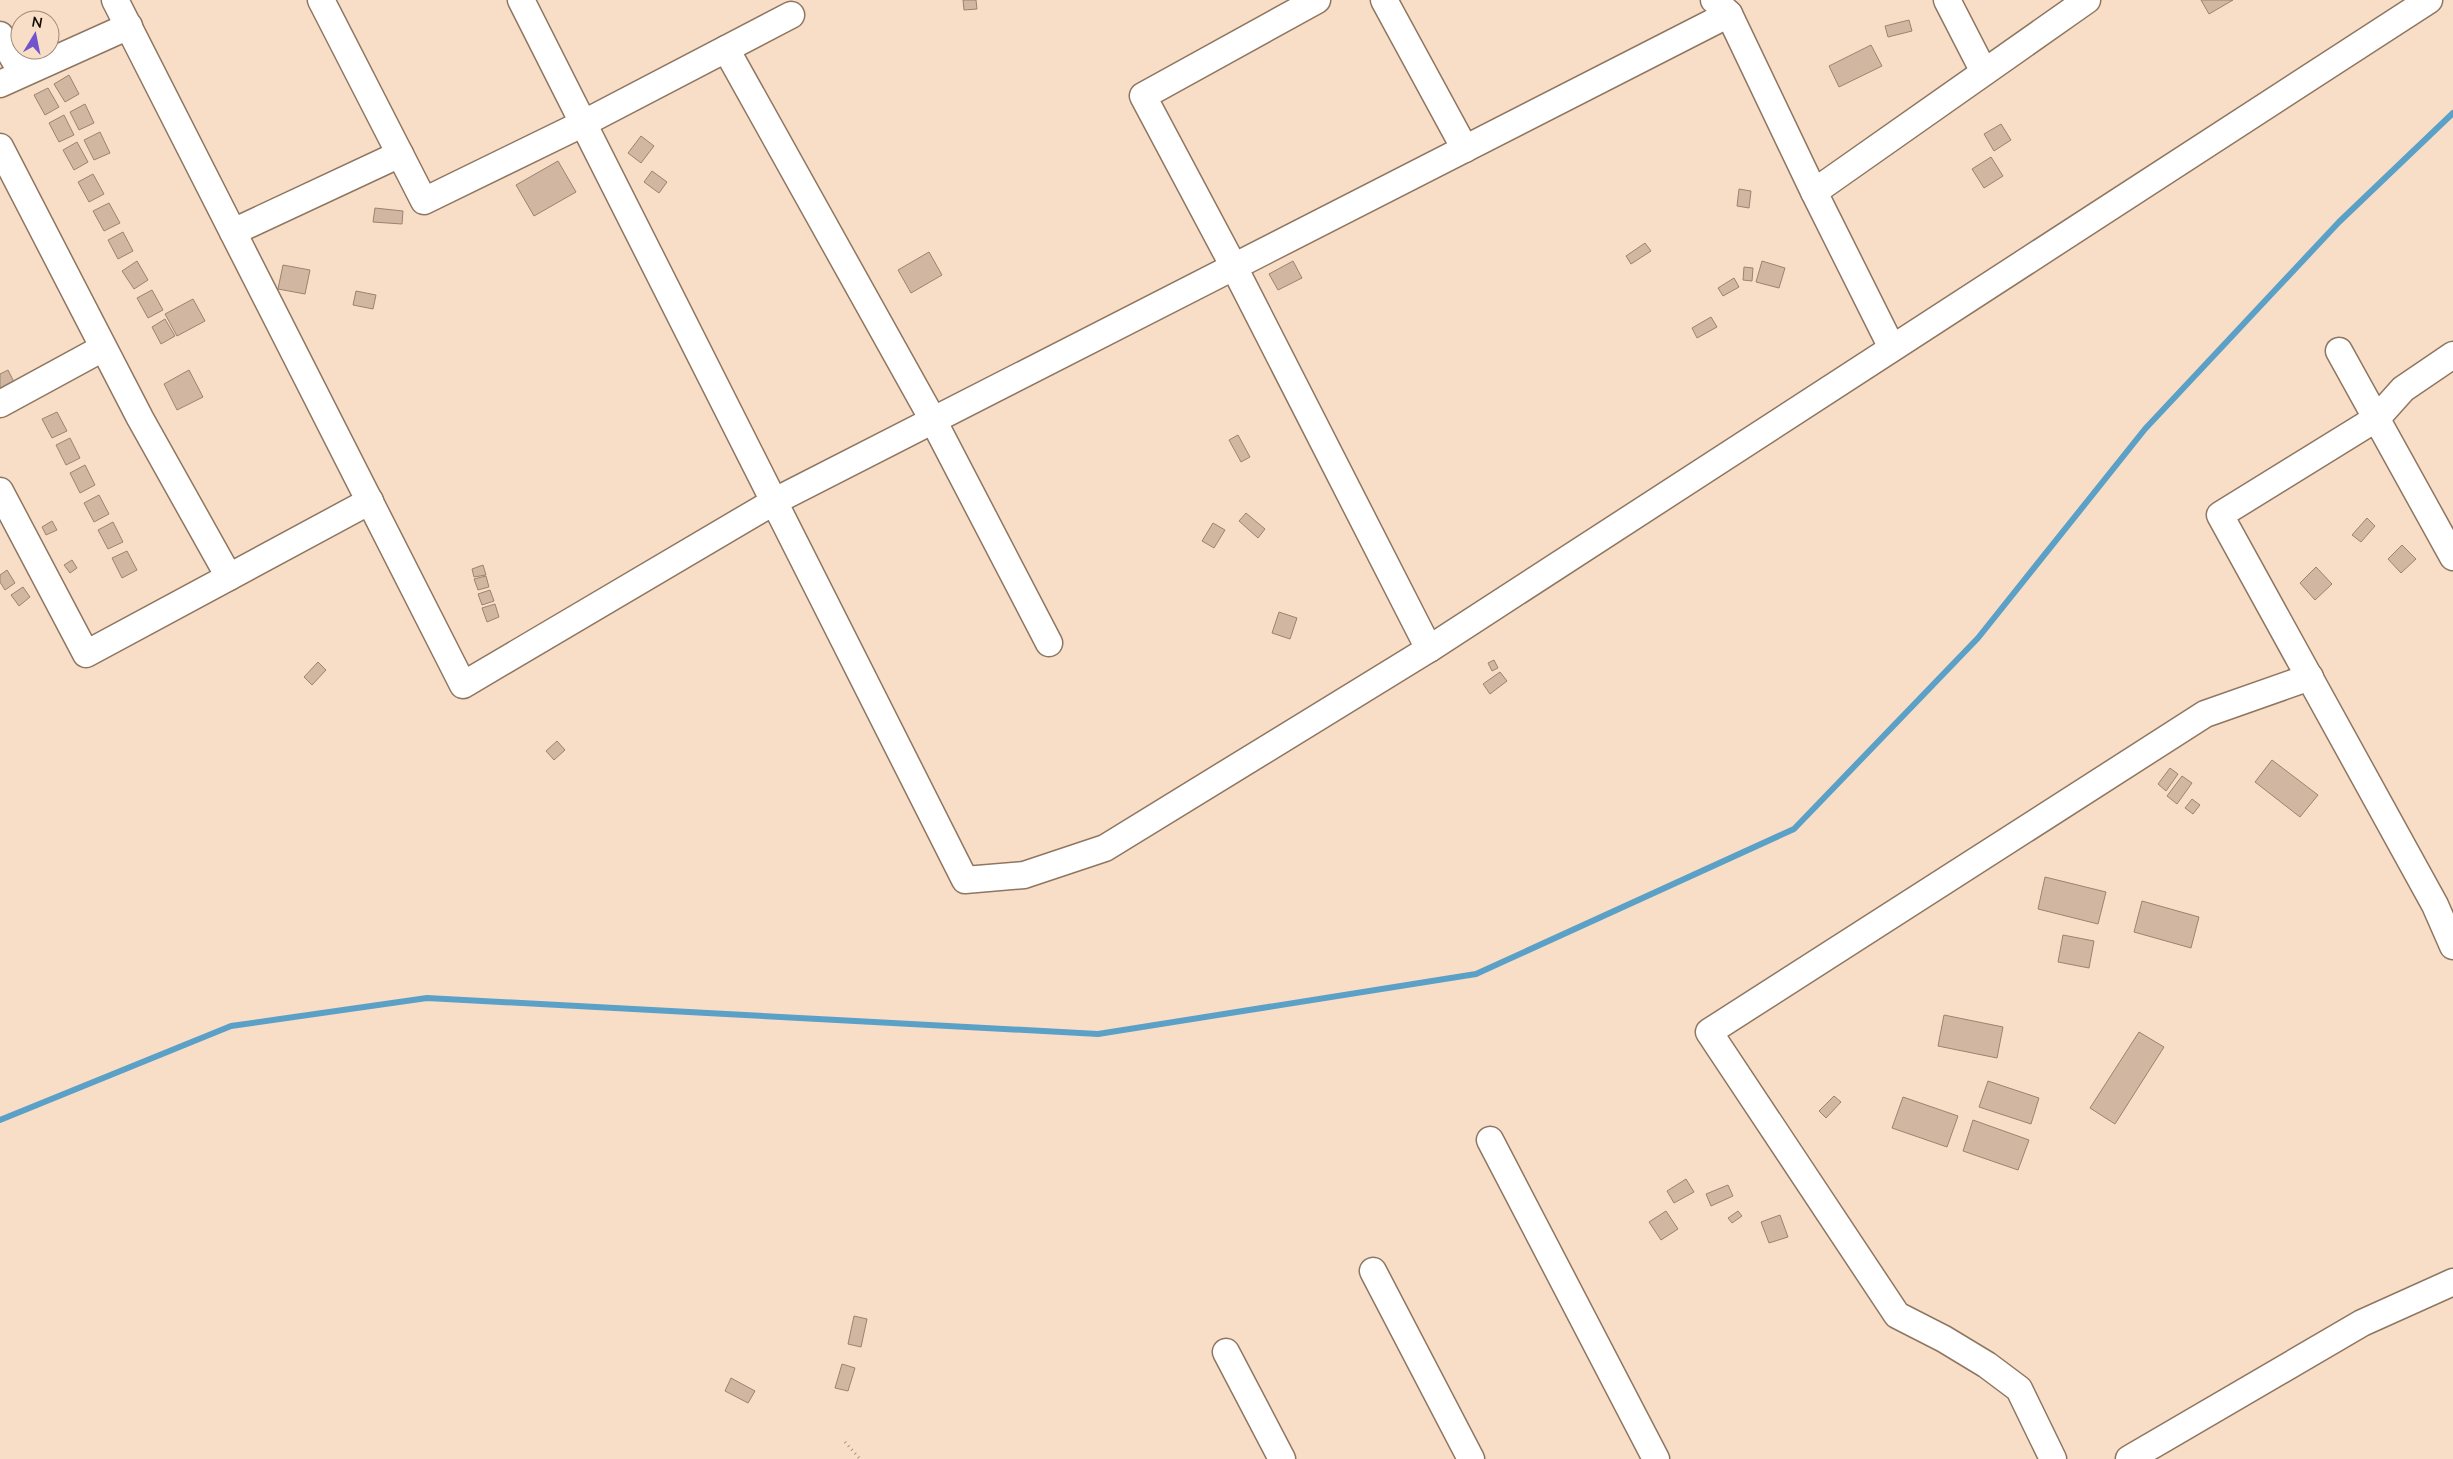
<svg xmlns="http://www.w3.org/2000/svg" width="2453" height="1459" viewBox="0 0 2453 1459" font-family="Lato,sans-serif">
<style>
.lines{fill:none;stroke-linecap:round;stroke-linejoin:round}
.stream{stroke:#5ba1c7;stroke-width:6}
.building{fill:#d1b7a1;stroke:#9c836e}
.street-casing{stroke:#8e7661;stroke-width:29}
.path{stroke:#a99583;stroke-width:3;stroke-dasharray:1 4;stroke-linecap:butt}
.street{stroke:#fff;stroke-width:26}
</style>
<rect width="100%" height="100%" fill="#f9dec7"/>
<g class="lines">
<!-- stream -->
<polyline class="stream" points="0,1120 231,1026 427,998 1098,1034 1476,974 1794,829 1978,638 2145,429 2339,222 2453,113"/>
</g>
<!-- building -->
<g class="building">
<polygon points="963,0 976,0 977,9 964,10"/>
<polygon points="2201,0 2233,0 2209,14"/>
<polygon points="1909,20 1912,31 1888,37 1885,26"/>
<polygon points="1871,45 1882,66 1839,87 1829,66"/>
<polygon points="69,75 79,94 65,102 54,84"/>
<polygon points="48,88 59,107 45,115 34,95"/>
<polygon points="85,104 94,123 79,130 70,112"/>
<polygon points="64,115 74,135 59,142 49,123"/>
<polygon points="2001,124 2011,140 1994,151 1984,134"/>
<polygon points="100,132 110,153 94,160 84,140"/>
<polygon points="641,136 654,146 641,163 628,153"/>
<polygon points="77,142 88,162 74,170 63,150"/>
<polygon points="1991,157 2003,176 1984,188 1972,169"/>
<polygon points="558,161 576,192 534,216 516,185"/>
<polygon points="652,171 667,182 659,193 644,182"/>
<polygon points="93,174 104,194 89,202 78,182"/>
<polygon points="1739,189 1751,191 1749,208 1737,206"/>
<polygon points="109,203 120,223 104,231 93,211"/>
<polygon points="375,208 403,211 402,224 373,222"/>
<polygon points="123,232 133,251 118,259 108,240"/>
<polygon points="1645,243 1651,251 1631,264 1626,256"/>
<polygon points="929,252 942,275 911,293 898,270"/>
<polygon points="137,261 148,280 134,289 122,271"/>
<polygon points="1293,261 1302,278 1278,290 1269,274"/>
<polygon points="1762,261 1785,268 1779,288 1756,282"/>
<polygon points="283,265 310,270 305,294 278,289"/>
<polygon points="1744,267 1753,268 1752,281 1743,280"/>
<polygon points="1734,278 1739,287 1723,296 1718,288"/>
<polygon points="152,290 163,310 148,318 137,298"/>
<polygon points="356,291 376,295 373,309 353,305"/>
<polygon points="193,299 205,321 177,336 165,314"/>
<polygon points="1711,317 1717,327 1697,338 1692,328"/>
<polygon points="165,319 175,336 161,344 152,327"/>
<polygon points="8,370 16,386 2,393 0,388 0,374"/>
<polygon points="189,370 203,397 177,410 164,384"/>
<polygon points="57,412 67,431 52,438 42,419"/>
<polygon points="1238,435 1250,457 1241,462 1229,440"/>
<polygon points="70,438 80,458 66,465 56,445"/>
<polygon points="85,465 95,485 80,493 70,473"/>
<polygon points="99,495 109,514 94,522 84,503"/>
<polygon points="1246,513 1265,529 1258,538 1239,521"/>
<polygon points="2367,518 2375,526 2361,542 2352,535"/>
<polygon points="52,521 57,530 46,535 42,527"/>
<polygon points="113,522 123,542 108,549 98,530"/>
<polygon points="1213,523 1225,530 1214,548 1202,541"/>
<polygon points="2402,545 2416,559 2401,573 2388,559"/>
<polygon points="127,551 137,570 122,578 112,558"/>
<polygon points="72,560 77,568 70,573 64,565"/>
<polygon points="483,565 486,575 474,577 472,569"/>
<polygon points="2316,567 2332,584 2315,600 2300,583"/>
<polygon points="7,570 15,583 5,590 0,582 0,575"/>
<polygon points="486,576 489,587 478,590 474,579"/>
<polygon points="23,587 30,597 19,606 11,595"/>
<polygon points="490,590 494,601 482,605 478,594"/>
<polygon points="495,604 499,617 487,622 482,608"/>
<polygon points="1279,612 1297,618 1290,639 1272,633"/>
<polygon points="1494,660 1498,668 1492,671 1488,663"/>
<polygon points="318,662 326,670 312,685 304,677"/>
<polygon points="1500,672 1507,681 1490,694 1483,684"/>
<polygon points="557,741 565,750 554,760 546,751"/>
<polygon points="2272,760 2318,795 2300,817 2255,782"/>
<polygon points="2170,768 2178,774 2166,791 2158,784"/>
<polygon points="2182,776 2192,783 2177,804 2167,796"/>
<polygon points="2192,799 2200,805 2193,814 2185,808"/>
<polygon points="2045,877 2106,892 2098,924 2038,909"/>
<polygon points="2142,901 2199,917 2191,948 2134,932"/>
<polygon points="2063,935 2094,941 2089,968 2058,962"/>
<polygon points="1944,1015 2003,1027 1997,1058 1938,1046"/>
<polygon points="2139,1032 2164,1047 2115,1124 2090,1108"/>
<polygon points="1988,1081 2039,1098 2031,1124 1979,1107"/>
<polygon points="1834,1096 1841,1102 1826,1118 1819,1111"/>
<polygon points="1903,1097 1958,1116 1947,1147 1892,1128"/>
<polygon points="1973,1120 2029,1140 2018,1170 1963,1151"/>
<polygon points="1686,1179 1694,1192 1674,1203 1667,1191"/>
<polygon points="1728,1185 1733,1196 1711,1206 1706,1194"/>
<polygon points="1666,1211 1678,1229 1661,1240 1649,1222"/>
<polygon points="1738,1211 1742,1216 1732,1223 1728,1218"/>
<polygon points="1780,1215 1788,1237 1769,1243 1761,1222"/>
<polygon points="854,1316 867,1319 861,1347 848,1344"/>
<polygon points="842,1364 855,1368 848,1391 835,1388"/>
<polygon points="731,1378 755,1391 748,1403 725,1391"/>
</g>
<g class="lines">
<defs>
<g id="street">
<polyline points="115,0 463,685 775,501 1729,14"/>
<polyline points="321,0 424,201 584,123 791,15"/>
<polyline points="521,0 965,880 1024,875 1105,848 1429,649 2429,0"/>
<polyline points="1317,0 1143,96 1234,267 1429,649"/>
<polyline points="1384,0 1465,149"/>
<polyline points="1714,0 1729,14 1814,192 1892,348"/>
<polyline points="1947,0 1984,72"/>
<polyline points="0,35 22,73"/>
<polyline points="726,49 933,420 1049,643"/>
<polyline points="0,84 129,26"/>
<polyline points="0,147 140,418 229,577"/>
<polyline points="1814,192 2087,0"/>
<polyline points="233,232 400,154"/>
<polyline points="2339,351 2453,557"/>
<polyline points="2453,355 2403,389 2377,418 2220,515 2435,905 2453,946"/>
<polyline points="0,404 103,348"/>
<polyline points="0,491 86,654 370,501"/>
<polyline points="1490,1140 1656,1459"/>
<polyline points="1373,1271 1471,1459"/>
<polyline points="1226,1352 1282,1459"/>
<polyline points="2053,1459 2019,1389 1987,1365 1944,1339 1897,1315 1709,1032 2205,714 2310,677"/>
<polyline points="2129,1459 2362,1323 2453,1282"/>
</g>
</defs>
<!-- street casing -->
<use href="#street" class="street-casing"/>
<!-- path -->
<polyline class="path" points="845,1442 860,1459"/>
<!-- street -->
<use href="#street" class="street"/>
</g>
<!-- north arrow -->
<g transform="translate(35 35) rotate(10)"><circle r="24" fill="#f9dec7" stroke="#9d8a79"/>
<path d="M0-4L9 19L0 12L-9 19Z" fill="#6f54ce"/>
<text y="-8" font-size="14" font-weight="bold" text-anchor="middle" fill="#130b04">N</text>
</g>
</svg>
